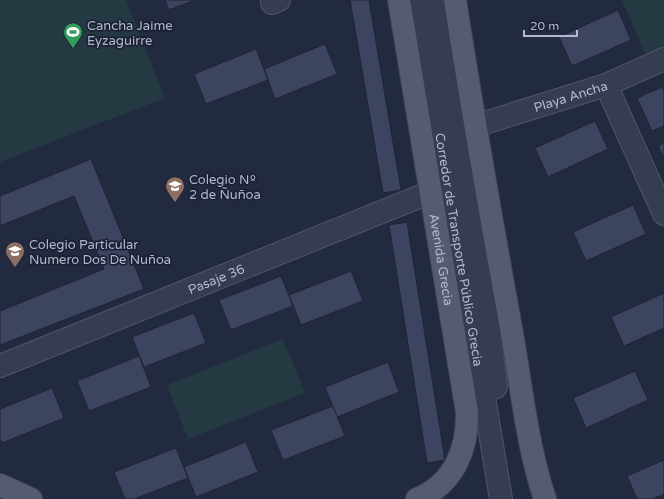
<svg xmlns="http://www.w3.org/2000/svg" width="664" height="499" viewBox="0 0 664 499" font-family="'Varela Round',sans-serif">
<style>
.green{fill:#243941}
.building{fill:#3c445f;stroke:#1e2437}
.lines{fill:none;stroke-linecap:round;stroke-linejoin:round}
.minor-casing{stroke:#4f5568;stroke-width:24}
.major-casing{stroke:#404659;stroke-width:24}
.minor{stroke:#373d50;stroke-width:22}
.major{stroke:#555c70;stroke-width:22}
.labels{text-anchor:middle;stroke-width:3.5;stroke-linejoin:round;paint-order:stroke}
.poi-label{font-size:13px;fill:#b3b8cb;stroke:#1c2235;text-anchor:start}
.street-label{font-size:13px;fill:#b3b8cb;stroke:#1c2235}
</style>
<rect width="100%" height="100%" fill="#222a40"/>
<!-- green -->
<g class="green">
<polygon points="0,0 126,0 165,98 0,162"/>
<polygon points="622,0 664,0 664,50 647,58"/>
<polygon points="283,339 305,393 188,439 167,385"/>
</g>
<!-- building -->
<g class="building">
<polygon points="165,0 195,0 169,10"/>
<polygon points="350,0 369,0 401,190 383,193"/>
<polygon points="618,10 631,40 572,66 559,37"/>
<polygon points="325,44 337,74 275,99 264,69"/>
<polygon points="256,49 268,80 206,104 194,74"/>
<polygon points="662,87 664,91 664,126 652,131 637,98"/>
<polygon points="595,121 608,149 548,177 535,148"/>
<polygon points="664,143 664,159 658,146"/>
<polygon points="91,159 144,289 0,345 0,311 104,269 74,196 0,226 0,196"/>
<polygon points="633,205 646,234 586,261 573,232"/>
<polygon points="407,222 445,460 427,463 389,225"/>
<polygon points="351,271 363,301 301,325 289,295"/>
<polygon points="281,276 293,306 231,330 219,300"/>
<polygon points="664,293 664,328 624,346 611,317"/>
<polygon points="194,313 206,343 144,367 132,337"/>
<polygon points="139,356 151,387 89,411 77,381"/>
<polygon points="388,362 399,392 337,417 325,387"/>
<polygon points="635,371 648,400 586,428 573,398"/>
<polygon points="52,388 64,418 2,443 0,438 0,409"/>
<polygon points="333,406 345,436 283,460 271,430"/>
<polygon points="246,442 258,472 196,497 184,467"/>
<polygon points="176,448 188,478 134,499 125,499 114,472"/>
<polygon points="664,460 664,494 653,499 637,499 627,476"/>
</g>
<g class="lines">
<defs>
<g id="minor">
<path id="s1" d="M418,0L501,499"/>
<polyline points="436,0 482,274 496,387"/>
<polyline points="272,3 279,0"/>
<polyline points="606,85 664,214"/>
<path id="s2" d="M475,126L606,85L664,59"/>
<path id="s3" d="M0,366L431,192"/>
</g>
<g id="major">
<path id="s4" d="M399,0L467,412C468,449 454,484 417,499"/>
<path d="M455,0C472,109 491,218 511,328C521,383 527,446 545,499"/>
<polyline points="0,485 31,499"/>
</g>
</defs>
<!-- minor casing -->
<use href="#minor" class="minor-casing"/>
<!-- major casing -->
<use href="#major" class="major-casing"/>
<!-- minor -->
<use href="#minor" class="minor"/>
<!-- major -->
<use href="#major" class="major"/>
</g>
<!-- icons -->
<defs>
<symbol id="stadium-pin" viewBox="-11 -11 22 30"><path d="M0 17L-7.5 6A9.5 9.5 0 1 1 7.5 6Z" fill="#2e9e5b" stroke="#1c2235"/><path d="M0-5a6.5 5 0 1 0 0 10a6.5 5 0 1 0 0-10ZM-3.5-1.8h7v3.6h-7Z" fill="#fff"/></symbol>
<symbol id="school-pin" viewBox="-11 -11 22 30"><path d="M0 17L-7.5 6A9.5 9.5 0 1 1 7.5 6Z" fill="#8d6e63" stroke="#1c2235"/><path d="M0-5L7-2L0 1L-7-2ZM-4 1L0 2.5L4 1V4Q0 6-4 4Z" fill="#fff"/></symbol>
</defs>
<g fill-rule="evenodd">
<use href="#stadium-pin" x="62" y="21" width="22" height="30"/>
<use href="#school-pin" x="164" y="175" width="22" height="30"/>
<use href="#school-pin" x="4" y="240" width="22" height="30"/>
</g>
<g class="labels">
<!-- poi labels -->
<g class="poi-label">
<text x="87" y="30">Cancha Jaime<tspan x="87" dy="15">Eyzaguirre</tspan></text>
<text x="189" y="184">Colegio Nº<tspan x="189" dy="15">2 de Ñuñoa</tspan></text>
<text x="29" y="249">Colegio Particular<tspan x="29" dy="15">Numero Dos De Nuñoa</tspan></text>
</g>
<!-- street labels -->
<g class="street-label">
<text dy="5" stroke="none"><textPath href="#s2" startOffset="100">Playa Ancha</textPath></text>
<text dy="5" stroke="none"><textPath href="#s1" startOffset="253">Corredor de Transporte Público Grecia</textPath></text>
<text dy="5" stroke="none"><textPath href="#s4" startOffset="263">Avenida Grecia</textPath></text>
<text dy="5" stroke="none"><textPath href="#s3" startOffset="233">Pasaje 36</textPath></text>
</g>
</g>
<!-- scale -->
<path d="M524 30v6h53v-6" fill="none" stroke="#b3b8cb" stroke-width="2"/>
<text x="530" y="30" font-size="12" fill="#b3b8cb" stroke="#1c2235" stroke-width="3" paint-order="stroke">20 m</text>
</svg>
